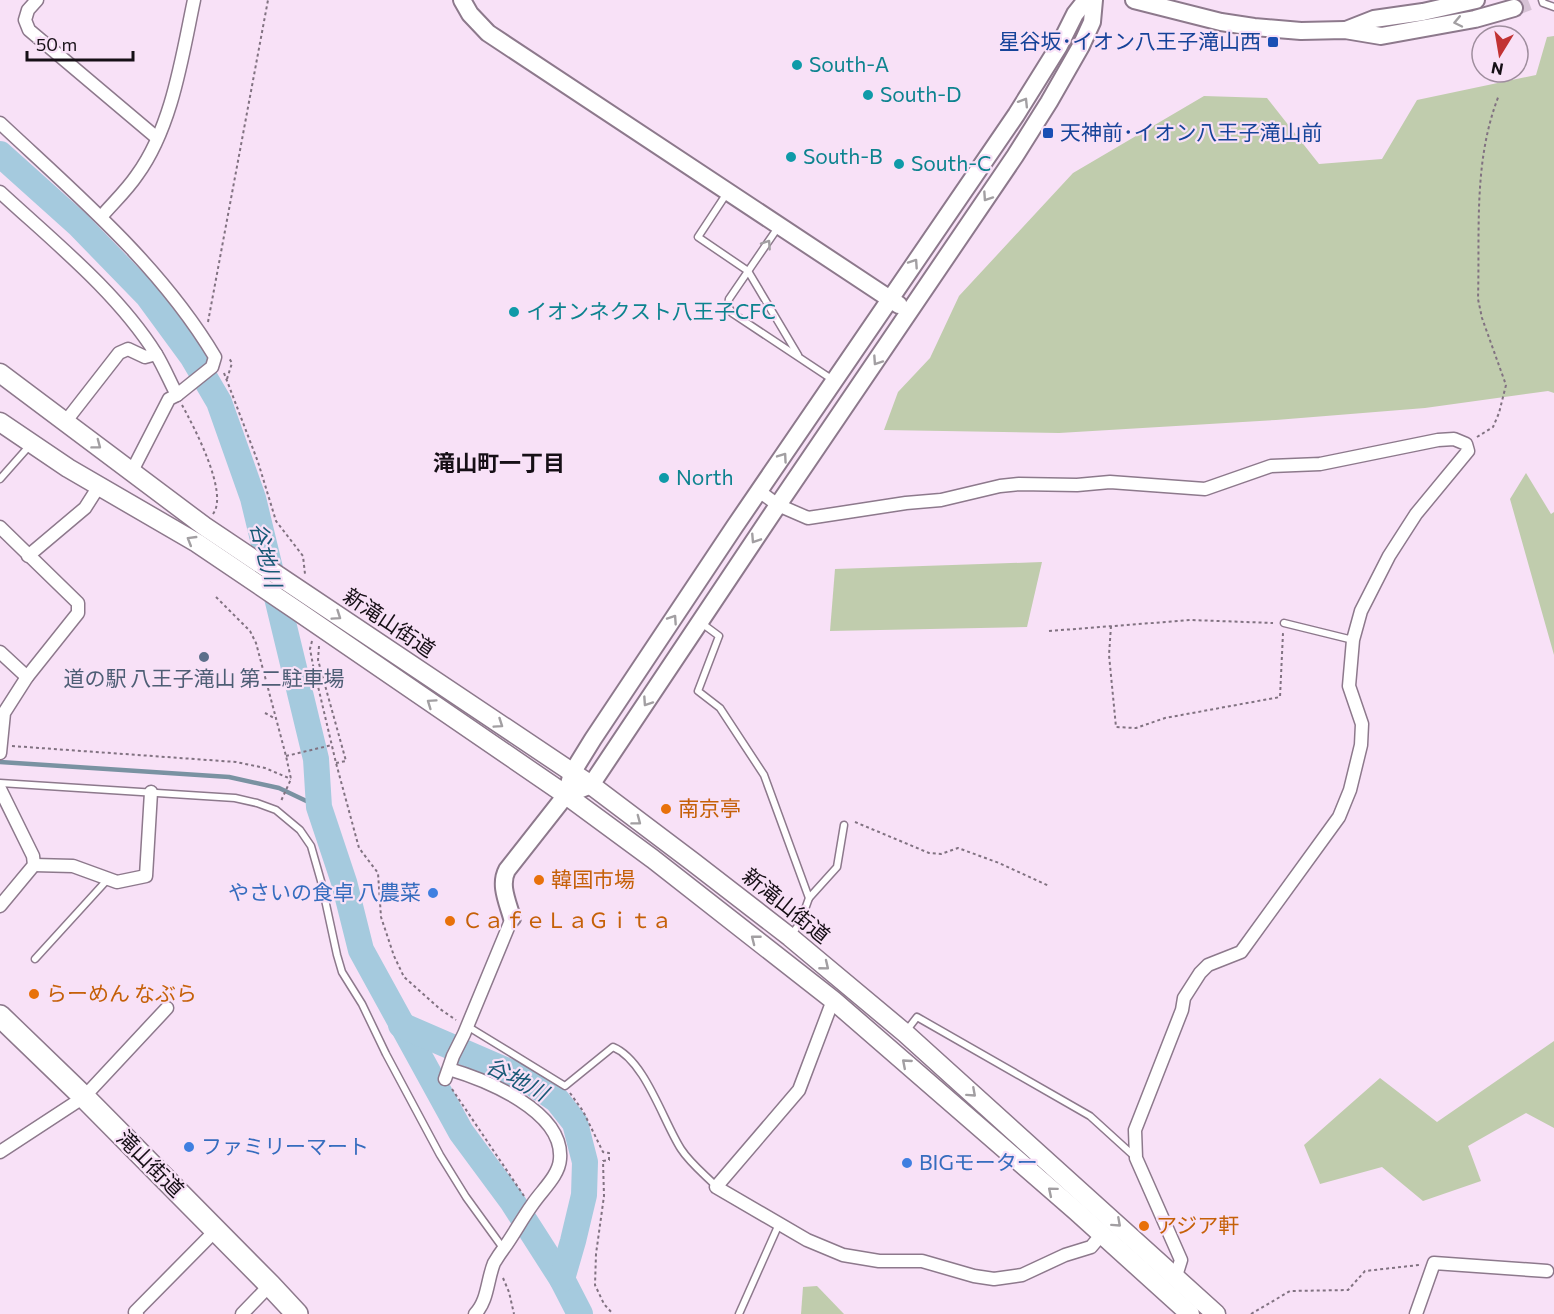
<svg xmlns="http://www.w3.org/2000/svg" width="1554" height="1314" viewBox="0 0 1554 1314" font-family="Commissioner,'Noto Sans JP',sans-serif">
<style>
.green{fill:#c0ccad}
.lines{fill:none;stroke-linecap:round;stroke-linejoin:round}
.stream{stroke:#7a92a2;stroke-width:4.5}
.river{stroke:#a5cade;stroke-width:26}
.tertiary-tunnel{stroke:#d6c2d5;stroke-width:16;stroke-dasharray:16 8;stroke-linecap:butt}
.service-casing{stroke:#8d798c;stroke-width:9}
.minor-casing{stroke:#8d798c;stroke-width:15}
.tertiary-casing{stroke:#8d798c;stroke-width:20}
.secondary-casing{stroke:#8d798c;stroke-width:21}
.trunk-casing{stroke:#8d798c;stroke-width:24}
.path{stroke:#817281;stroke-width:2;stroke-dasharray:3 3;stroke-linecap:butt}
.service{stroke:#fff;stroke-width:6}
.minor{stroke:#fff;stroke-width:12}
.tertiary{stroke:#fff;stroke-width:16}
.secondary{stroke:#fff;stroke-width:18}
.trunk{stroke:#fff;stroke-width:21}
.oneway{stroke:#a29fa2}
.transit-dot{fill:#1a4fb4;stroke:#f8e1f7;stroke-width:2}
.culture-dot{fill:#0f9aa8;stroke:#f8e1f7;stroke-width:2}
.service-dot{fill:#5c6f8a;stroke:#f8e1f7;stroke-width:2}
.food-dot{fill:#e8710a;stroke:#f8e1f7;stroke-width:2}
.shop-dot{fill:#3f7fe0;stroke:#f8e1f7;stroke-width:2}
.labels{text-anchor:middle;stroke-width:4.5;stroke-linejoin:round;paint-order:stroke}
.transit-label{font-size:21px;fill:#164399;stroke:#f8e1f7;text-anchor:end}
.culture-label{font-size:21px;fill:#0d838f;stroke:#f8e1f7;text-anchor:start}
.street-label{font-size:21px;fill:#160f16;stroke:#f8e1f7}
.service-label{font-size:21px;fill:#4e5e75;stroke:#f8e1f7}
.food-label{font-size:21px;fill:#c56008;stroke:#f8e1f7;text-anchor:start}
.shop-label{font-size:21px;fill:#366cbe;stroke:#f8e1f7;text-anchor:start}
.neighbourhood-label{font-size:22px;font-weight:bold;fill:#160f16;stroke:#f8e1f7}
.water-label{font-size:22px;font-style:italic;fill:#185976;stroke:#f8e1f7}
</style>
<rect width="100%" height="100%" fill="#f8e1f7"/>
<!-- green -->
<g class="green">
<polygon points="1554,36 1554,393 1548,391 1425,408 1276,420 1059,433 884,430 898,392 930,358 959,296 1073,173 1204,96 1267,98 1319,164 1382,159 1417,100 1536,75 1547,37"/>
<polygon points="1526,473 1551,514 1554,512 1554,655 1510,499"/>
<polygon points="1042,562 1027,627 830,631 835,569"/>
<polygon points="1554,1041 1554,1128 1526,1113 1468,1146 1481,1181 1423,1201 1382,1167 1320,1184 1304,1145 1380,1078 1437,1122"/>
<polygon points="817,1286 844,1314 801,1314 803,1287"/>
</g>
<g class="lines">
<!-- stream -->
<polyline class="stream" points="0,762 229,777 279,788 319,807"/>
<!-- river -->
<g class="river">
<polyline points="0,154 78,224 148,296 192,356 219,402 253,498 316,759 319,807 344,882 361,950 461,1132 512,1201 562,1279 580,1314"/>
<polyline points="401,1025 528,1080 557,1100 575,1123 585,1162 584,1195 573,1241 562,1279"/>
</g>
<!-- tertiary-tunnel -->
<polyline class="tertiary-tunnel" points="1514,8 1535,0"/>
<defs>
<g id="service">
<polyline points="1542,0 1543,3 1554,7"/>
<polyline points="727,193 698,237 748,271 798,355"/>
<polyline points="779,226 729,299 728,306 732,313 833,380"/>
<polyline points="0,479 31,444"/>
<polyline points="700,622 719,636 698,691 720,708 764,775 809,898 800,923 792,934"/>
<polyline points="1284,623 1353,640"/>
<polyline points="0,783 235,798 257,803 276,810 300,830 311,846 321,881 337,955 342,972 362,1004 386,1054 440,1155 466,1197 503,1248"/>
<polyline points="809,898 837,867 844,825"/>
<polyline points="35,959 108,879"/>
<path d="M467,1026L565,1086L613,1047C645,1060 663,1121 681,1149C690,1163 704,1174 716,1186"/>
<polyline points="907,1030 917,1017 1090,1116 1134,1156"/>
<polyline points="739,1314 779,1224"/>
</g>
<g id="minor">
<polyline points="37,0 28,10 25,20 29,30 157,138"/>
<path d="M0,123C78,196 160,265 215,357L212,367L177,395L169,399L132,471"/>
<path d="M0,192C53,241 117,292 156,354C164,367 170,382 177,395"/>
<path d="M101,217C113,203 127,190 137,175C172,127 182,57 194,0"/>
<polyline points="66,421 119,353 128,349 145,357 156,354"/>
<polyline points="759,491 778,505 808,518 906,503 941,500 1000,486 1019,484 1077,485 1110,482 1205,489 1271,466 1320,464 1438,440 1454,439 1466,444 1468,451 1416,514 1389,556 1361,611 1353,640 1349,686 1362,724 1361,745 1350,790 1339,817 1241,952 1208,965 1200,973 1184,998 1182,1010 1135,1130 1136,1158 1181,1260 1176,1276"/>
<polyline points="0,527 78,603 78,613 27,677 4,713 0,753"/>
<polyline points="28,556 85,508 99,486"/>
<polyline points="0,652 27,677"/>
<polyline points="0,789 33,856 34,865 0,906"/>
<polyline points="34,865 73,866 117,882 146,876 151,792"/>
<polyline points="833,1000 799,1090 716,1187 807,1240 843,1255 879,1261 922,1261 974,1276 994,1279 1022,1275 1065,1255 1091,1247 1102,1234"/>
<path d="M449,1069C486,1080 564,1111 560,1159C559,1176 541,1191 532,1205C522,1219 514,1234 504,1248C501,1252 497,1258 494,1263C487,1280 488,1301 475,1314"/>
<polyline points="445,1079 453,1056 464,1034 512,918"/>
<polyline points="0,1152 84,1097 167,1008"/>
<polyline points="137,1314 135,1312 216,1230"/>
<polyline points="242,1314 270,1285"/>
<polyline points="1416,1314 1434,1263 1547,1271"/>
</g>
<g id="tertiary">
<polyline points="462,0 470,14 488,33 899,305"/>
<polyline points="1134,0 1221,22 1254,27 1301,31 1345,30 1381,36 1475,19 1514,8"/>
<polyline points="1346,30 1374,19 1423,12 1476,0"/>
<polyline points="566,795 591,785 778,505 1015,156 1049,102 1081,46 1092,22 1094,0"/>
<path d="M512,918C508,903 499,885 507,870L566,795L572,773L593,739L735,526L1016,115L1059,46L1075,14L1086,0"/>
</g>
<g id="secondary">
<polyline points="0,373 204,526 591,785 693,862 790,937 905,1033 1216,1314"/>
<polyline points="0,422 68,468 197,543 299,612 566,795 653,859 833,1000 1076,1211 1190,1314"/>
</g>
<polyline id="trunk" points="0,1016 84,1097 270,1285 297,1314"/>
</defs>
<!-- service casing -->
<use href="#service" class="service-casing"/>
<!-- minor casing -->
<use href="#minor" class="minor-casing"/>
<!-- tertiary casing -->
<use href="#tertiary" class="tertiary-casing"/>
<!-- secondary casing -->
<use href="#secondary" class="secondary-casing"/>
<!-- trunk casing -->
<use href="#trunk" class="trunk-casing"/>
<!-- path -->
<g class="path">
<polyline points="208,322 268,0"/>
<polyline points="224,373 258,462 276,521 303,556 305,574"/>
<polyline points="227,379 232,363 229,358"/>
<path d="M182,405C194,427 229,493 213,514"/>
<path d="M1477,437L1493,427L1499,413L1506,385L1482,318L1478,299C1480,230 1473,161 1499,95"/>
<polyline points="216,597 250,631 256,643 286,756 291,779 281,801"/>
<polyline points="1111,626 1109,655 1116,727 1136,728 1165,718 1280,697 1283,633"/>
<polyline points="1049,631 1191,620 1273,623"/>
<polyline points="312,641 310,649 313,665 336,763 359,848 378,873 381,917 394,956 404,977 440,1009 456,1020"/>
<polyline points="319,646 318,660 346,761 336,763"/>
<polyline points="265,713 276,719"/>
<polyline points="12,746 236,762 265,768 291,779"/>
<polyline points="286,756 332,745"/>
<polyline points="855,822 929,853 941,854 958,848 999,863 1049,886"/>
<polyline points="452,1089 524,1196"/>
<polyline points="570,1093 583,1111 603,1152 609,1153 609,1160 603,1161 604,1196 596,1254 595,1285 604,1304 613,1314"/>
<polyline points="503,1278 509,1292 514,1314"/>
<polyline points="1251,1314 1290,1291 1348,1290 1365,1271 1419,1265"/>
</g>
<!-- service -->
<use href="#service" class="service"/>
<!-- minor -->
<use href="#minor" class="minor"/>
<!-- tertiary -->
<use href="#tertiary" class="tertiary"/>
<!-- secondary -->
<use href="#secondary" class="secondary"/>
<!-- trunk -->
<use href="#trunk" class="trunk"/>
</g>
<!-- one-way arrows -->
<defs><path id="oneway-chevron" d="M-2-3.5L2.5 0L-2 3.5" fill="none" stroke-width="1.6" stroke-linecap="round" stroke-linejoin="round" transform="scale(1.5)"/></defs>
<g class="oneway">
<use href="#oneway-chevron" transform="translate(1458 22) rotate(168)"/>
<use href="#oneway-chevron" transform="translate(1024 102) rotate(-58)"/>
<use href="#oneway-chevron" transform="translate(987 197) rotate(124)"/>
<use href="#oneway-chevron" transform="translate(767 244) rotate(-56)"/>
<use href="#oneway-chevron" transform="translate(914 263) rotate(-56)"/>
<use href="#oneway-chevron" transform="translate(877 361) rotate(124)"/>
<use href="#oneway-chevron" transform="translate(97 445) rotate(37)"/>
<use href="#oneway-chevron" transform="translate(783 457) rotate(-55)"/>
<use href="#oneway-chevron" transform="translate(755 539) rotate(123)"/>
<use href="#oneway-chevron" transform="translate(191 540) rotate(-149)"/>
<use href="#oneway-chevron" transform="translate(337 616) rotate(34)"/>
<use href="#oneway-chevron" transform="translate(673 619) rotate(-56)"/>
<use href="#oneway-chevron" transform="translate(647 702) rotate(124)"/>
<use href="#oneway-chevron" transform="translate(431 703) rotate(-145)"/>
<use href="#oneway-chevron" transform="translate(499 724) rotate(34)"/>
<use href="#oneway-chevron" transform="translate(637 821) rotate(37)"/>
<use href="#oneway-chevron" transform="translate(755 939) rotate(-142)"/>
<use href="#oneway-chevron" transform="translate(825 966) rotate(39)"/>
<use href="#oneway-chevron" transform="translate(906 1063) rotate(-139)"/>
<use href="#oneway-chevron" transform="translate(972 1093) rotate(42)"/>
<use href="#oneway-chevron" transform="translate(1052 1191) rotate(-140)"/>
<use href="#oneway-chevron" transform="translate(1117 1223) rotate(42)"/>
</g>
<!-- markers -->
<g class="transit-dot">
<rect x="1267" y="36" width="12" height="12" rx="3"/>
<rect x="1042" y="127" width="12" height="12" rx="3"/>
</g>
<g class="culture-dot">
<circle cx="797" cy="65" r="6"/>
<circle cx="868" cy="95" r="6"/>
<circle cx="791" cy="157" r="6"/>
<circle cx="899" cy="164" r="6"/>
<circle cx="514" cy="312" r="6"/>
<circle cx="664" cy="478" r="6"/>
</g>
<circle class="service-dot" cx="204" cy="657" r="6"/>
<g class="food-dot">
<circle cx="666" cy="809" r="6"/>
<circle cx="539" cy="880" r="6"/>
<circle cx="450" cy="921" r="6"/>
<circle cx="34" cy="994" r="6"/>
<circle cx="1144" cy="1226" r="6"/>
</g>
<g class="shop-dot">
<circle cx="433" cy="893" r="6"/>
<circle cx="189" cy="1147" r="6"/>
<circle cx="907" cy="1163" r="6"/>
</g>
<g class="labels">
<!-- transit labels -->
<g class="transit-label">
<text x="1261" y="49">星谷坂･イオン八王子滝山西</text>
<text x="1060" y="140" text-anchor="start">天神前･イオン八王子滝山前</text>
</g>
<!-- culture labels -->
<g class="culture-label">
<text x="809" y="72">South-A</text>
<text x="880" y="102">South-D</text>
<text x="803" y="164">South-B</text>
<text x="911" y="171">South-C</text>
<text x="526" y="319">イオンネクスト八王子CFC</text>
<text x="676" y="485">North</text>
</g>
<!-- street labels -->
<g class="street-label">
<text transform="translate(389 623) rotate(34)" y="7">新滝山街道</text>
<text transform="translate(786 906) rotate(39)" y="7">新滝山街道</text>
<text transform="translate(150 1164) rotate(45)" y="7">滝山街道</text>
</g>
<!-- service labels -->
<g class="service-label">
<text x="204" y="686">道の駅 八王子滝山 第二駐車場</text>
</g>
<!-- food labels -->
<g class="food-label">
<text x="678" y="816">南京亭</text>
<text x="551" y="887">韓国市場</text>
<text x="462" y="928">ＣａｆｅＬａＧｉｔａ</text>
<text x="46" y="1001">らーめん なぶら</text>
<text x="1156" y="1233">アジア軒</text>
</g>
<!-- shop labels -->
<g class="shop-label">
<text x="421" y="900" text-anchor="end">やさいの食卓 八農菜</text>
<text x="201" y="1154">ファミリーマート</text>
<text x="919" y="1170">BIGモーター</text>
</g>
<!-- neighbourhood labels -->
<g class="neighbourhood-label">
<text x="499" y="471">滝山町一丁目</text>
</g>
<!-- water labels -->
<g class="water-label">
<text transform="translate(266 555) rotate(76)" y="8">谷地川</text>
<text transform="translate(517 1079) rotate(28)" y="8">谷地川</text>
</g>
</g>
<!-- north arrow -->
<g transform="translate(1500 54) rotate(191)"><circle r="28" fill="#f8e1f7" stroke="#9e8d9d" stroke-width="1.5"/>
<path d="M0-4.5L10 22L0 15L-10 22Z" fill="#c23334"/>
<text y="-9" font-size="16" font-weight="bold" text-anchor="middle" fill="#160f16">N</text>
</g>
<!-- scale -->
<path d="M27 51v9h106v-9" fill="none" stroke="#160f16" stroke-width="3"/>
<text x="36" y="51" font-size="18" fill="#160f16" stroke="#f8e1f7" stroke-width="4.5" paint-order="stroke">50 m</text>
</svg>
